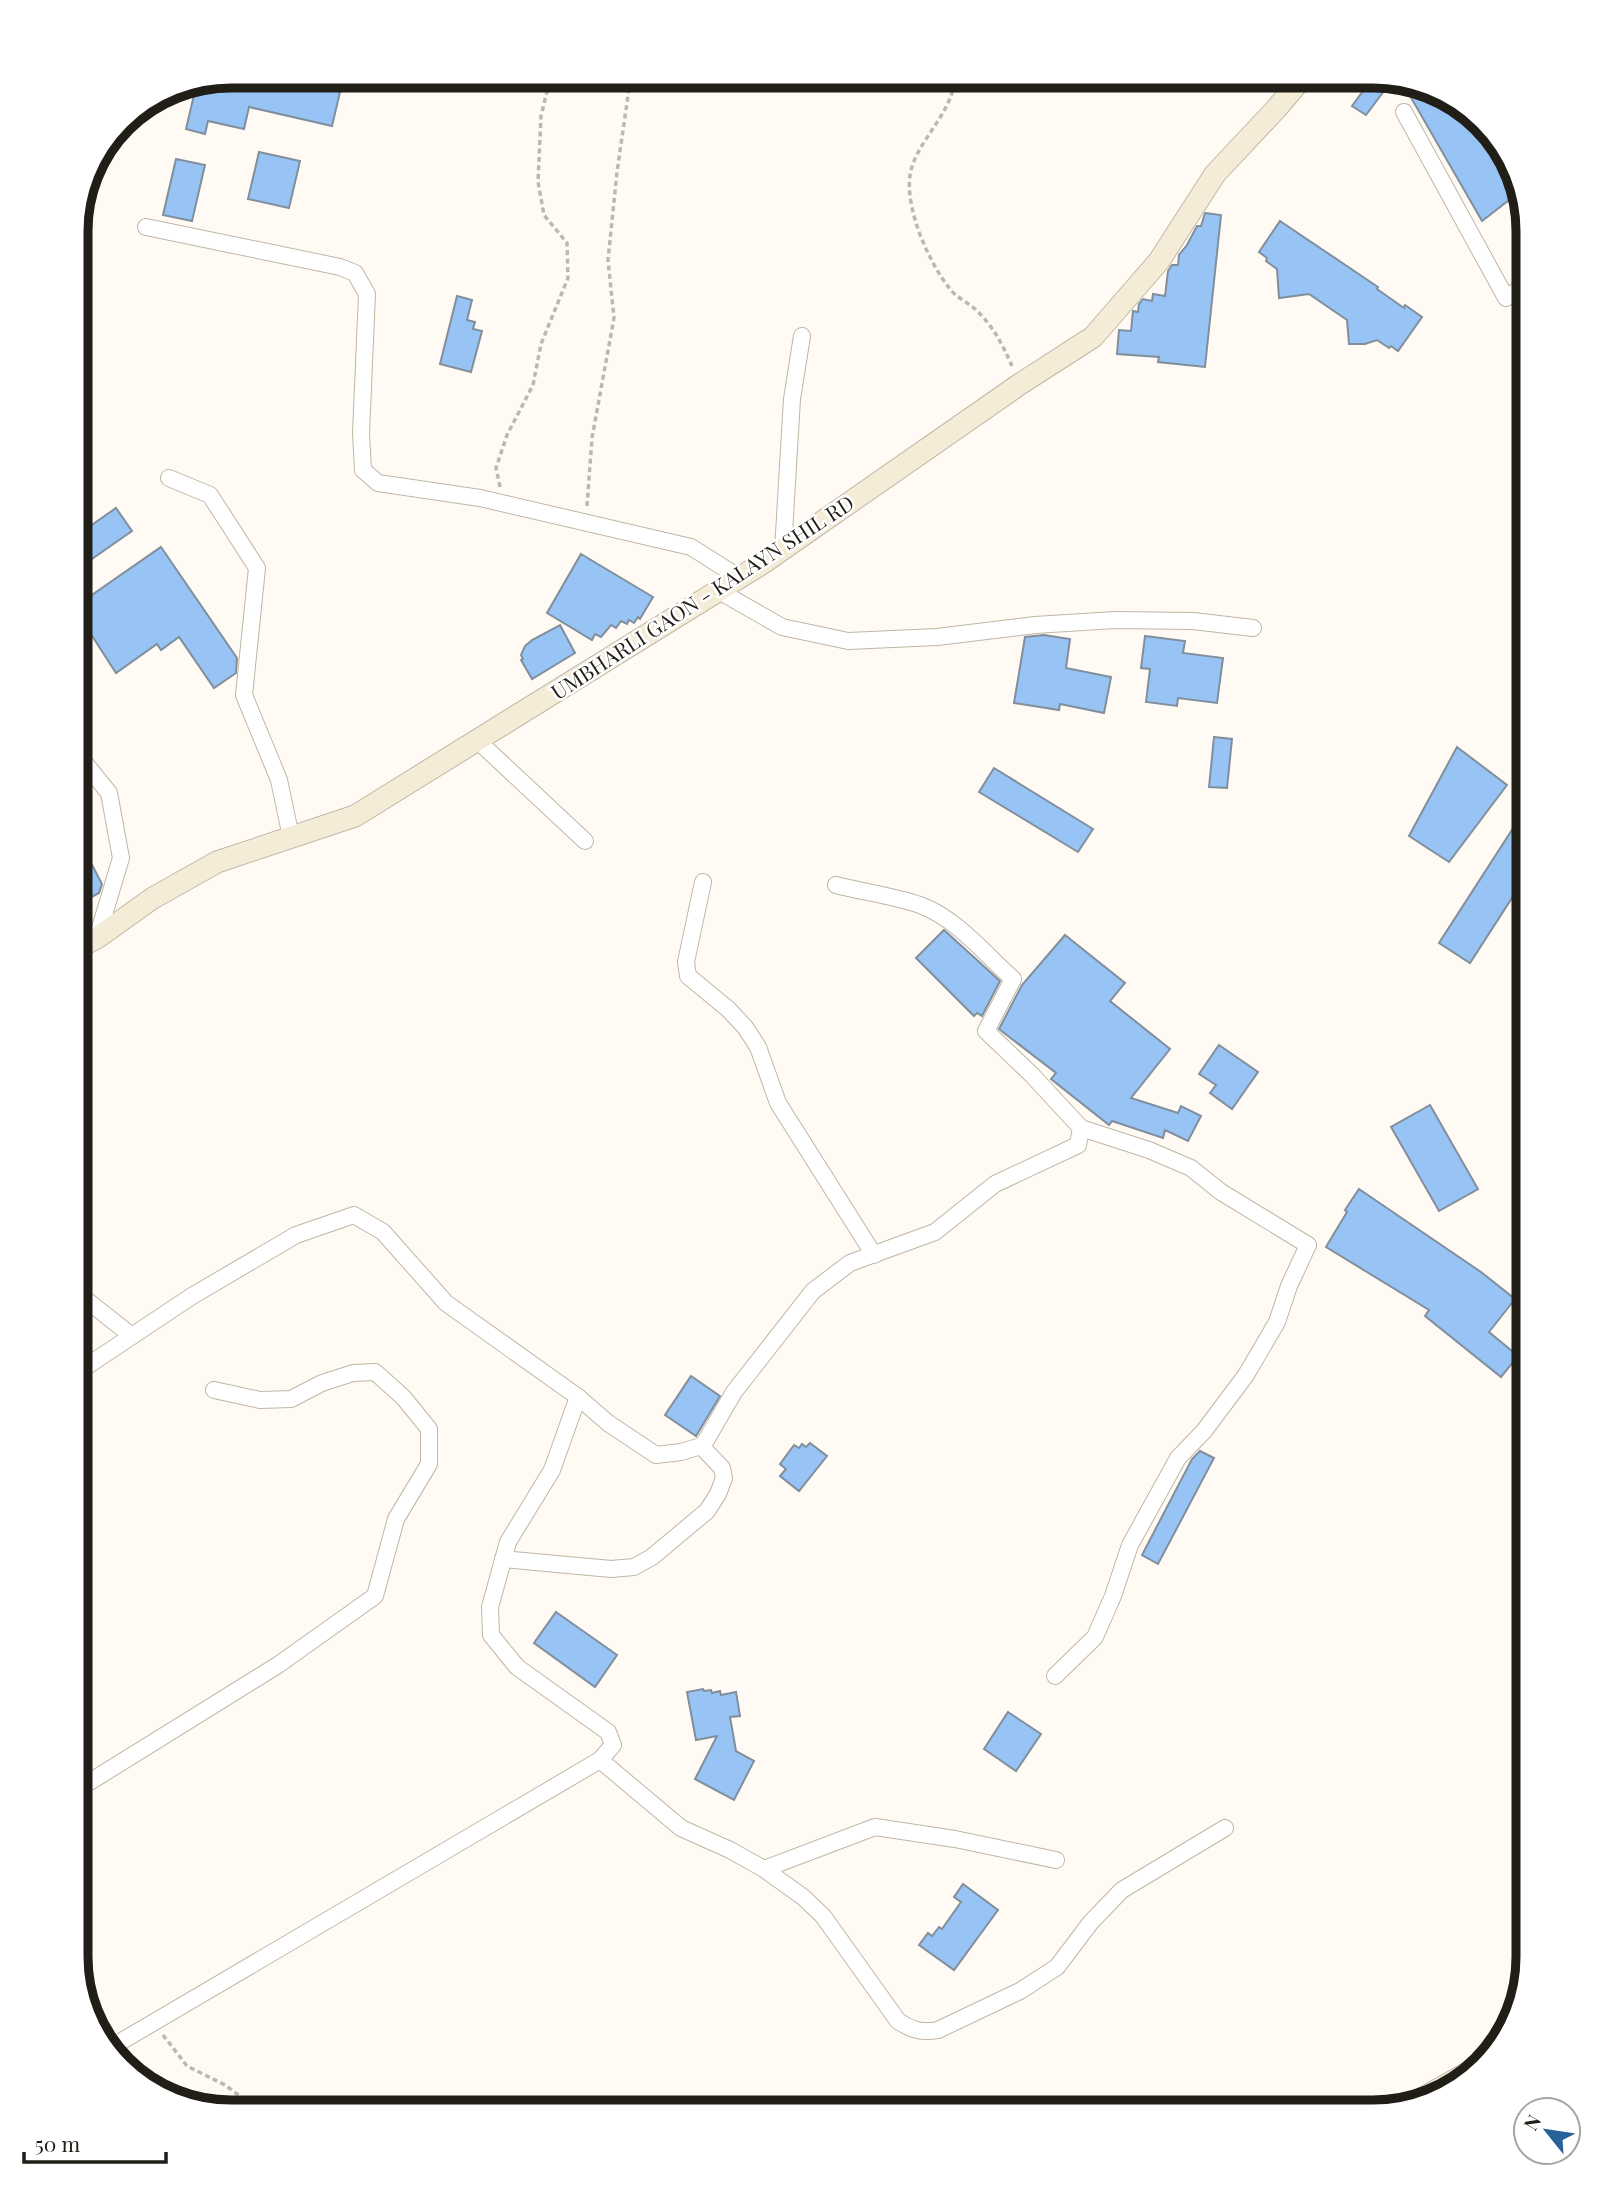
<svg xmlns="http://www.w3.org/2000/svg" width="1603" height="2187" viewBox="0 0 1603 2187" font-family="'Playfair Display',serif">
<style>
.building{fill:#97c4f5;stroke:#818e9c;stroke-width:2}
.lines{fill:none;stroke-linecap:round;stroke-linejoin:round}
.street-casing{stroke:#bfb7a5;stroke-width:18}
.secondary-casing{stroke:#bfb7a5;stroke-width:23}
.path{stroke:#bcb8b1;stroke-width:3.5;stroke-dasharray:5 3.5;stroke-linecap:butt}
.street{stroke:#fff;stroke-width:16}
.secondary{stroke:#f5ecd8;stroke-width:21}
.labels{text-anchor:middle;stroke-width:5;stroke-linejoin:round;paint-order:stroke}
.street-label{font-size:21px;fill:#211e17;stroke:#fff}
.rim{fill:none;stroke:#211e17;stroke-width:9}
</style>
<rect width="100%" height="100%" fill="#fffbf4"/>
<!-- building -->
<g class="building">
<polygon points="230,75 344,75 332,126 249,107 244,129 208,121 205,134 186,129 197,82"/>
<polygon points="1374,76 1393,79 1366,115 1352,106"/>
<polygon points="1402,82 1451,96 1507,152 1518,193 1482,221"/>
<polygon points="259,152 300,161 289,208 248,199"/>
<polygon points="176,159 205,165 192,221 163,215"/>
<polygon points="1205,213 1221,215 1205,367 1158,362 1159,357 1117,354 1119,330 1131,331 1133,311 1138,312 1139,304 1143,299 1152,301 1153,294 1165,296 1168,271 1172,265 1178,265 1179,255 1187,245 1197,226 1201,226"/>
<polygon points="1280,221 1378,287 1377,289 1404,308 1405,305 1422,317 1398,351 1391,346 1389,348 1377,340 1365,344 1349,344 1347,320 1309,294 1279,298 1277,269 1266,261 1267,258 1259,252"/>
<polygon points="457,296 472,300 467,320 475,322 473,329 482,331 471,372 440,364"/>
<polygon points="116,508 132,531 76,570 76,536"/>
<polygon points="161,547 237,658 236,673 214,688 179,637 161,650 157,644 116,673 76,611 76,606"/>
<polygon points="581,554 653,597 640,619 638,617 634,623 629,620 627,624 621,621 616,628 611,625 601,637 595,634 592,640 547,613"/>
<polygon points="560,625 575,653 532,679 521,660 523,659 521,655 525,646 532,640"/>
<polygon points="1044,635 1070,639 1066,668 1111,677 1104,713 1060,704 1059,710 1014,703 1025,637"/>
<polygon points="1145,636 1185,641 1183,653 1223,658 1217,703 1178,698 1177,706 1146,702 1150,669 1141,668"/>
<polygon points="1214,737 1232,739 1227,788 1209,787"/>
<polygon points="1457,747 1507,785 1449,862 1409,836"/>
<polygon points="994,768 1093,829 1078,852 979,792"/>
<polygon points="1528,805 1528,873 1470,963 1439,943"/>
<polygon points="75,832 102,884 99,893 75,906"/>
<polygon points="944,930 1000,981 982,1016 977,1013 974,1016 916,958"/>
<polygon points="1065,935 1125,983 1110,1001 1170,1049 1131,1098 1178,1113 1181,1106 1201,1116 1188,1141 1165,1130 1163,1138 1112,1121 1109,1125 1051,1079 1056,1073 999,1029 1022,985"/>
<polygon points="1219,1045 1258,1072 1232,1109 1210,1093 1216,1085 1199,1074"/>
<polygon points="1430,1105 1478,1189 1439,1211 1391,1127"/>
<polygon points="1359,1189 1481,1272 1515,1299 1489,1332 1518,1356 1501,1377 1425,1316 1429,1310 1326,1247 1347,1212 1345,1210"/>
<polygon points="691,1376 720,1396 696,1436 665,1415"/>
<polygon points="810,1443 827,1456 799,1491 780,1476 786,1469 780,1464 794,1445 799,1448 802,1444 806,1447"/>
<polygon points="1200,1451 1214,1458 1158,1564 1142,1555 1192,1459"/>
<polygon points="556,1612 617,1655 595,1687 534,1643"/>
<polygon points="703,1689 704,1691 711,1690 712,1693 720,1691 721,1695 736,1692 740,1716 730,1717 736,1751 754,1761 734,1800 695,1779 717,1736 696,1740 687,1692"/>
<polygon points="1008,1712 1041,1734 1016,1771 984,1749"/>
<polygon points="963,1884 998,1910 954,1970 919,1945 928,1933 932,1936 939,1927 942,1929 961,1902 954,1897"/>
</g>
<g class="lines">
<defs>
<g id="street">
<polyline points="1404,112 1506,298 1528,283"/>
<polyline points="146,227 340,267 355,273 367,294 361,433 363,470 378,483 480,498 691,547 740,578"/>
<polyline points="169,478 210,495 257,568 244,695 279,780 291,837"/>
<polyline points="783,550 792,399 802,336"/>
<polyline points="719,591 782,627 848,641 937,637 1035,625 1115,620 1193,621 1253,628"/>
<polyline points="478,741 585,841"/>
<polyline points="76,752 109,793 121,858 97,938"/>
<polyline points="703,882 686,962 688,976 728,1009 745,1027 758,1047 778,1103 874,1255"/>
<polyline points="75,1291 132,1336"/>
<path d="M75,1374L192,1296L296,1235L354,1215L383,1232L446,1303L578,1397L608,1423L656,1455L681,1452L701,1446L705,1442L734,1392L813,1291L850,1263L935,1232L995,1184L1078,1145L1081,1128L1032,1075L986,1031L1013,979C985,954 956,918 920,905C894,896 863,892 836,885"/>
<polyline points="503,1559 611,1569 634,1567 652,1557 707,1511 718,1494 724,1478 722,1468 701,1446"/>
<polyline points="1055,1676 1095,1637 1113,1596 1130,1545 1178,1458 1204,1431 1246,1375 1277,1322 1289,1286 1308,1245 1221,1192 1191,1168 1149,1150 1081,1128"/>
<path d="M600,1760L681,1828L730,1850L764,1869L803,1897L823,1916L898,2021C912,2030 922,2033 938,2030L1020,1991L1057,1967L1091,1922L1122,1890L1225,1828"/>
<polyline points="75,1764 86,1783"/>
<polyline points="75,1791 278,1665 375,1596 396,1519 429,1464 429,1429 403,1397 375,1372 353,1373 322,1383 291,1399 260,1400 214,1390"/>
<polyline points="764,1869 875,1827 955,1839 1056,1860"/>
<polyline points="110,2048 600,1760 613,1745 608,1732 517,1667 491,1635 490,1607 508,1542 552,1470 578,1397"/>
</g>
<g id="secondary">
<polyline points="75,949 97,938 153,898 217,862 355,816 763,563 1020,384 1093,337 1159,261 1215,174 1276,109 1304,76"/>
<polyline points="1423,2098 1469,2072"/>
</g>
</defs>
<!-- street casing -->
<use href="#street" class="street-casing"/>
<!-- secondary casing -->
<use href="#secondary" class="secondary-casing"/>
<!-- path -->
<g class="path">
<path d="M959,75C954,85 952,95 947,105C936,128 914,150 910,175C905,209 929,263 950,289C956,297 967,302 975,309C994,327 1001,342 1012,366"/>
<polyline points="500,487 496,468 507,435 533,385 541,344 568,278 567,243 544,215 538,182 541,116 551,75"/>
<polyline points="587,506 592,438 614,318 608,260 617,172 631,75"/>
<polyline points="163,2035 187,2066 225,2085 260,2111"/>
</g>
<!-- street -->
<use href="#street" class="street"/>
<!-- secondary -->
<use href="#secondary" class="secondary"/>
</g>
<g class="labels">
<!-- street labels -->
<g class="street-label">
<text transform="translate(703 598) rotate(-33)" y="7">UMBHARLI GAON - KALAYN SHIL RD</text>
</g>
</g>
<!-- crop -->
<path d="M0 0H1603V2187H0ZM231 88H1373A143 143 0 0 1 1516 231V1957A143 143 0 0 1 1373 2100H231A143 143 0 0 1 88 1957V231A143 143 0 0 1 231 88Z" fill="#fff" fill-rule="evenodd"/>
<path class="rim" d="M231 88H1373A143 143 0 0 1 1516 231V1957A143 143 0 0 1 1373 2100H231A143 143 0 0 1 88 1957V231A143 143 0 0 1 231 88Z"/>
<!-- north arrow -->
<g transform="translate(1547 2131) rotate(300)"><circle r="33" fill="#ffffff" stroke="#a6a5a2" stroke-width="2"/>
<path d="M0-5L12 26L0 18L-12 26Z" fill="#286098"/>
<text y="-10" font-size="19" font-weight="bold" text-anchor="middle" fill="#211e17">N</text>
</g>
<!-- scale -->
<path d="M24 2152v10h142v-10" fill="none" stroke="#211e17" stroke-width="3.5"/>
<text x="35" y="2152" font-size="21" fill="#211e17" stroke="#ffffff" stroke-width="5" paint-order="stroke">50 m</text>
</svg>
